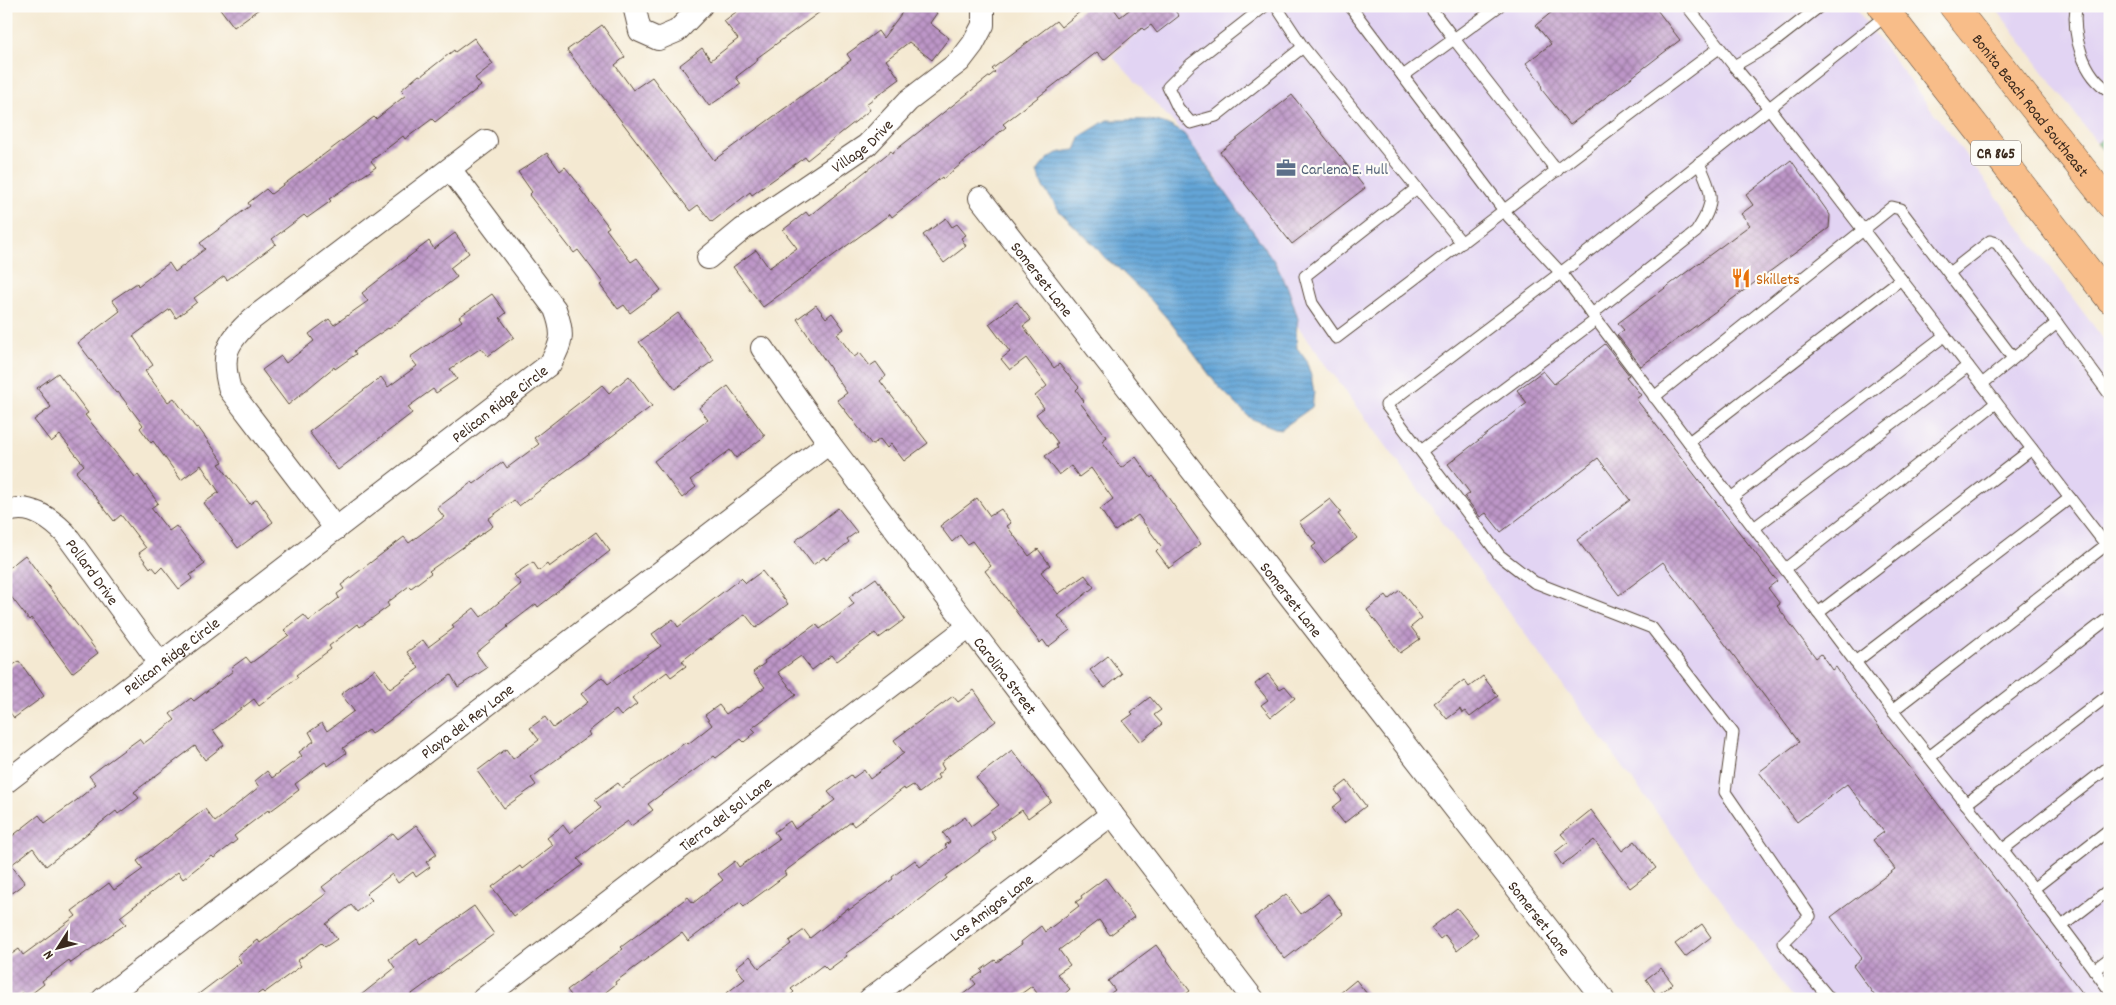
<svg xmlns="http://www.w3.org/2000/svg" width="2116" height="1005" viewBox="0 0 2116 1005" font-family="Dekko,sans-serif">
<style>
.built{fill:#e2d4f3}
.forest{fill:url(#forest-firs);stroke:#55704c}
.water{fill:url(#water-rules);stroke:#50687a}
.building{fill:url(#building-cross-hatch)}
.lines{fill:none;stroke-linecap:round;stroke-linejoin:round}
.lane-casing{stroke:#574739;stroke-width:13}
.street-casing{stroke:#574739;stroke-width:24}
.primary-casing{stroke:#574739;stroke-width:29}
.lane{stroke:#fff;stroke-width:11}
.street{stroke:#fff;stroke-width:22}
.primary{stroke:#f8bd89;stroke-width:28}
.labels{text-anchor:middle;stroke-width:4.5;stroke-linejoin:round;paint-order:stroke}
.shield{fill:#fdfcf7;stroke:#75695f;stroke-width:1}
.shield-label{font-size:15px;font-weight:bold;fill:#3b2a1e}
.street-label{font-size:16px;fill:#3b2a1e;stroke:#fdfcf7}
.service-label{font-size:16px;fill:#4e5e75;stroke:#fdfcf7;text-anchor:start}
.food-label{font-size:16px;fill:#c56008;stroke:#fdfcf7;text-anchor:start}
</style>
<defs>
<pattern id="forest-firs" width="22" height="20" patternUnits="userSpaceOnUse" patternTransform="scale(1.25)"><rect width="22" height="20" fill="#6fb57a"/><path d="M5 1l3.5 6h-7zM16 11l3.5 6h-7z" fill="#5c9363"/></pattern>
<pattern id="water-rules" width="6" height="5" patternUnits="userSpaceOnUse" patternTransform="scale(1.25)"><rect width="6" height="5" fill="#64a5d7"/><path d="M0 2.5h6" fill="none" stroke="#5487ae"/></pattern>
<pattern id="building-cross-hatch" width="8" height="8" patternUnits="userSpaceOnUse" patternTransform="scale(1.25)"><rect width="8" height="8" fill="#bd96c8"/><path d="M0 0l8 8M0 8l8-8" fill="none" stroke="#9b7ba2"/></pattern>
</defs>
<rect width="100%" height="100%" fill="#fdfcf7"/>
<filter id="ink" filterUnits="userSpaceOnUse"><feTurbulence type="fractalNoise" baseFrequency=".02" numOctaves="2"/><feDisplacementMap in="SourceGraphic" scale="10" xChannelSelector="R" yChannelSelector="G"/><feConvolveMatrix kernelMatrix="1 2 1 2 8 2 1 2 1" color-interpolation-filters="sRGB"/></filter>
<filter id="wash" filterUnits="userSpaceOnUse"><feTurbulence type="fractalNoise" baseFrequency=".0096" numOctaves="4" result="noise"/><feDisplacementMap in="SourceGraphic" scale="20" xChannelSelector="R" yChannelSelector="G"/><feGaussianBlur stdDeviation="1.12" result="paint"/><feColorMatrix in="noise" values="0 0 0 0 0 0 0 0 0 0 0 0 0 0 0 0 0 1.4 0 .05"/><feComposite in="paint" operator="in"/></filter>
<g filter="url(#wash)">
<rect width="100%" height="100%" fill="#f4e9d2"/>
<!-- built -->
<g class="built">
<polygon points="1167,6 1854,6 2110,348 2110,999 1794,999 1297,325 1298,319 1288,288 1274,261 1227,197 1220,183 1184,134 1112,56"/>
<polygon points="1994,6 2110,6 2110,133 2097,143"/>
</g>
<!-- forest -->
<polygon class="forest" points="2110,133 2110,160 2097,143"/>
<!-- water -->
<path class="water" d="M1107,120C1139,121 1156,114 1184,134L1274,261L1288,288L1298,319L1296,333L1297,348L1306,360L1311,376L1314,392L1312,407L1280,430L1250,418L1217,385L1171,323L1151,300L1118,268L1105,258L1095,246L1060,212L1043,187L1037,172C1049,155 1055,152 1075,150L1081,136Z"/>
<g id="blocks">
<!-- building -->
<g class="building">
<polygon points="218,6 263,6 234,27"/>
<polygon points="744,6 828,6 757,58 758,60 736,77 741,84 709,106 680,65 702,48 711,60 738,39 724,21"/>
<polygon points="907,6 928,6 937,13 930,23 949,38 932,60 909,42 886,60 900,79 866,104 870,110 807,160 805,157 752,195 750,192 712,222 698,205 690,211 567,50 602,25 625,57 615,65 633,90 652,77 714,160 851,60 847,54 878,31 883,38"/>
<polygon points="1087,6 1112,6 1120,17 1134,6 1171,6 1179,16 1157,33 1151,25 1144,30 1142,28 1104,60 1097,52 1003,124 1006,127 943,179 942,177 892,217 890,214 763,307 733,267 756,250 769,268 797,248 783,230 806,212 809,216 891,151 892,153 995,72 992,69 1056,21 1061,27"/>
<polygon points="1559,6 1654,6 1680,40 1570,125 1542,90 1541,83 1526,63 1551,44 1536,25"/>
<polygon points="474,38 493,64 475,78 481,86 435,122 432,119 405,139 403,136 371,161 376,167 329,199 331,201 307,218 304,215 272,239 276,244 227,280 224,276 194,298 197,302 176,318 170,309 133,336 153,365 145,371 168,402 174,398 196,428 198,427 223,462 219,464 250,504 257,499 273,522 238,548 204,503 219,492 201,465 181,480 153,441 151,443 140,428 143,425 118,392 116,393 78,343 120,311 112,300 137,283 138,286 169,263 175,272 205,249 200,243 250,206 248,203 266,189 271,194 374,117 376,119 406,95 401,90 419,75 421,76 454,50 455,52"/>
<polygon points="1292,95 1365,188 1292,244 1220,152"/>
<polygon points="547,153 560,171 565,167 582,188 580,189 609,227 606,229 631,262 637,258 661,290 630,313 624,305 618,309 600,285 603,283 578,250 574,253 529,195 532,192 518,172"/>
<polygon points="1791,160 1830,215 1829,228 1641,366 1617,335 1624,330 1618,323 1750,225 1741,214 1753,205 1746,195"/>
<polygon points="946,218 952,227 957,224 966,235 961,238 966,246 944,263 923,235"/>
<polygon points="455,233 469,253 450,268 457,277 389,329 388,328 354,351 356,354 335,369 334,367 288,405 262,370 281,356 286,363 314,341 309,334 329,319 334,325 368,301 362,293 429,241 434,249"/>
<polygon points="492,294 506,313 500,318 514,337 488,356 481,348 450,369 457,379 436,393 433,389 408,407 412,413 338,470 309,432 381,377 388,387 417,366 410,357 462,321 459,317"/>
<polygon points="1017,302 1031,320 1023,326 1054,368 1059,364 1079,387 1076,390 1084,401 1081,404 1107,437 1102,441 1121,468 1136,457 1151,478 1153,476 1201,544 1169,568 1156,551 1161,546 1138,515 1115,531 1100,509 1113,499 1091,468 1079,477 1071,466 1059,475 1045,456 1057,448 1055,445 1058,443 1036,414 1044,408 1035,396 1047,386 1026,358 1010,370 1001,359 1010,352 989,324"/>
<polygon points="816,305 826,318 832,313 844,329 837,334 854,357 860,353 870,366 876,362 886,376 880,381 928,443 904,461 891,444 887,448 880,439 872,445 837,400 847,393 797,319"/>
<polygon points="678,313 714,360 675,389 639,342"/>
<polygon points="1605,344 1629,375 1626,377 1641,395 1636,399 1777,581 1768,588 1780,604 1777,606 1816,658 1821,654 1832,670 1836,667 1857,698 2087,999 1877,999 1853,966 1862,958 1831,917 1895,869 1873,840 1884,832 1847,784 1797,822 1759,772 1799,742 1663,562 1619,595 1577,540 1630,500 1598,458 1501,532 1486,513 1480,517 1465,497 1470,493 1448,464 1527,403 1517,390 1543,371 1554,384"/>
<polygon points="58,373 88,413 85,415 135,477 138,475 158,503 151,508 169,531 176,526 205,564 190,575 192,579 179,589 162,567 157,572 152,566 150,568 139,553 146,548 121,515 114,521 76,472 84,465 60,435 51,442 34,420 51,407 37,388"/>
<polygon points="629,376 652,406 519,506 514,500 488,519 493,526 429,571 431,573 411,588 409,586 387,603 389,606 360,627 358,624 329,646 331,649 296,675 298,677 259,706 254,699 213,730 224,745 205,760 195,746 134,792 139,798 118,814 116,811 46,866 33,848 11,865 25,883 6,897 6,841 39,815 45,823 77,800 96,784 89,776 109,761 139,739 143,744 175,720 170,714 191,698 194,701 233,671 231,668 246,657 251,663 289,635 284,630 304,615 309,621 339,598 337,594 344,589 341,585 404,537 409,543 444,517 437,508 472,482 474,484 503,462 507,468 539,444 534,438 602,385 609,393"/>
<polygon points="728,386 765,436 736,458 730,450 690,480 696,487 682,498 654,461 708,420 699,408"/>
<polygon points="977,498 990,516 1001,509 1011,523 1007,526 1029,556 1038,549 1050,565 1041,572 1058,594 1085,575 1094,587 1058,616 1070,630 1048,647 1043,640 1040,643 985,571 991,566 972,541 967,544 960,535 952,542 940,526"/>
<polygon points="1330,499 1341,512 1338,514 1357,538 1324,563 1312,547 1316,544 1299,522"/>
<polygon points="838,508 857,532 847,539 849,542 826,560 824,557 813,565 795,541"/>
<polygon points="596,532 610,551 538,607 536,604 507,626 508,627 476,653 487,668 458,687 451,675 371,734 368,730 343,748 346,753 328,766 325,762 295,784 299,790 269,812 268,810 234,836 237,840 214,858 212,856 183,879 178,872 120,917 126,924 71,963 69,960 42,981 44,984 26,998 22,993 14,999 6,999 6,958 19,949 23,955 76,916 72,911 109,883 114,890 143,869 137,861 205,809 215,822 259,787 255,781 267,771 272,778 302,756 299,752 314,741 309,732 322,723 327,731 354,711 341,694 375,669 390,689 419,668 407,652 423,640 428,647 454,628 452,625 474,608 481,617 521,584 514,575 533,562 539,571 547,564 549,567"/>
<polygon points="25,555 98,653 72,673 31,618 29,620 6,590 6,570"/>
<polygon points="762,571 788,604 756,628 745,614 711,640 710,639 682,661 686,666 671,677 667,672 632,698 637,704 621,716 616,710 588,732 590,735 531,778 536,785 504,808 477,771 506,749 513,759 539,740 530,728 545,717 553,728 588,702 581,694 602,677 608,684 661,646 652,634 673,619 678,627 741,578 746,583"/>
<polygon points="876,578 905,619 879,638 875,633 837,661 832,655 812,670 801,656 778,672 796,695 752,728 756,732 744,742 741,739 716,758 714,756 648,804 653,810 631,826 628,821 596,844 578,859 583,865 514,916 492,887 520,866 522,869 553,845 547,838 563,825 569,833 593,814 601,808 595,800 618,783 622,788 686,742 688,744 712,725 705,715 719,705 726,714 736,707 737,708 765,687 753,672 765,663 764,661 816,624 820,629 854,604 849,597"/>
<polygon points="1400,590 1422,618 1411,627 1420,639 1400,653 1367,610 1386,595 1389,599"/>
<polygon points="1108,656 1122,674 1105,688 1090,670"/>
<polygon points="19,661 44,696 14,718 6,707 6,670"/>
<polygon points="1268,674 1280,689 1285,686 1295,698 1271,717 1261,705 1268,700 1255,684"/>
<polygon points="1483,676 1498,696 1470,717 1465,711 1462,713 1460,709 1447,719 1434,703 1464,680 1469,687"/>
<polygon points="974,690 996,721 943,761 941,764 944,769 937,775 939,778 919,793 913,785 905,790 904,788 854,826 851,822 784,872 786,875 744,906 740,902 688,941 682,933 615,982 616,984 597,999 574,999 567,990 623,949 621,947 688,897 693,903 723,880 718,874 735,861 739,867 779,839 774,832 790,821 795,829 835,800 828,792 851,775 853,778 864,770 870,779 904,753 894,740 953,696 958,702"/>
<polygon points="1150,697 1161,710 1154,715 1162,724 1140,742 1123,721 1133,714 1131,712"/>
<polygon points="1012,750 1051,801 1028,818 1022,810 991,832 996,839 946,876 947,878 895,918 845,954 847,956 828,970 823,965 791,989 794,992 786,999 719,999 745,979 736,967 750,956 759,968 791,944 789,941 804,930 810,938 848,908 849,910 893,879 892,877 915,860 920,867 947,847 945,845 950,842 943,833 965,817 971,826 999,805 976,778"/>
<polygon points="1347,781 1366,806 1344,823 1332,808 1342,800 1335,790"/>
<polygon points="1591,810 1622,851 1635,841 1656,868 1630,888 1594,840 1562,865 1554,853 1568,842 1561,834"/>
<polygon points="416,825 437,854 426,862 430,867 416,877 413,872 398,883 392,874 366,894 372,900 357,912 351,905 326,924 337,939 325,947 321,943 297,961 301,966 264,993 262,991 251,999 192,999 241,962 237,956 258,940 260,943 327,893 322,887 393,833 398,839"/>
<polygon points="1105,878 1134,917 1110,935 1099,920 1059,950 1070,965 1057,974 1070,989 1059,999 1041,999 1032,986 1014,999 957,999 976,984 972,979 983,972 981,970 995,960 997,962 1022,944 1021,942 1041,926 1045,932 1079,906 1076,902 1082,898 1081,896"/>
<polygon points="1286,894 1301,914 1328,894 1343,914 1285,959 1254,918"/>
<polygon points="474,906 494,934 405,999 356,999 395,968 389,959 417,939 420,944"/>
<polygon points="1457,908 1478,934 1457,951 1445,935 1440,939 1431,928"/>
<polygon points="1702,924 1711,937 1685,957 1675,944"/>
<polygon points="1156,945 1190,991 1179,999 1103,999 1115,990 1108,981"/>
<polygon points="1661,968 1673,984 1657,995 1646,979"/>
<polygon points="1356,980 1371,999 1333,999"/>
</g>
</g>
</g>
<g filter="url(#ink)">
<use href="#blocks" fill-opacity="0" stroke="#574739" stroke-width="1"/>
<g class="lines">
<defs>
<g id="lane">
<polyline points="1265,6 1191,64 1168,87 1178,108 1191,123 1216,116 1303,47 1417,188"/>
<polyline points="1276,6 1303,47"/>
<polyline points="1350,6 1509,217 1561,273 1887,704 2036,892 2110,991"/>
<polyline points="1499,6 1454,39 1557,171"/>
<polyline points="1687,6 1734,66"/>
<polyline points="1820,6 1770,45 1734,66 1769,108 2110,550"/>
<path d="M2076,6C2072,35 2083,76 2110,91"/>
<polyline points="1403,76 1454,39 1429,6"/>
<path d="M1462,243L1417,188L1305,276L1312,303L1336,338C1464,242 1590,143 1719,48"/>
<polyline points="1949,273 1990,241 1997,243 2057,323"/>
<path d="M1592,314L1696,232C1716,202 1713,195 1699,163"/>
<polyline points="1982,384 2057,323 2110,395"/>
<polyline points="1654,397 1892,207 1900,209 2013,358"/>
<polyline points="1689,442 1901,279"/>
<polyline points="1421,451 1596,320"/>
<polyline points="1731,498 1944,336"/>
<polyline points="1754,528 1968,366"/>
<polyline points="1785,569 1996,403"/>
<polyline points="1818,613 2032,449"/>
<polyline points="1855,662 2070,498"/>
<polyline points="1892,711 2106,545"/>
<polyline points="1929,757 2110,617"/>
<polyline points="1966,804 2110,694"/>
<polyline points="2002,850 2110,766"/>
<polyline points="2033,889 2110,829"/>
<polyline points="2062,926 2110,889"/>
<polyline points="2094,970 2110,958"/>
<polyline points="1830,999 1783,943 1810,916 1725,792 1733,733 1652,628 1534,582 1499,555 1386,405 1575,262 1888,14"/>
</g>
<g id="street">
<polyline points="637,6 635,10 640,31 658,39 677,31 701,6"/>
<path id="s1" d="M980,198L1603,999"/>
<path id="s2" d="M708,258L743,229L867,145L908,101L960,61L973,44L983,25V6"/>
<path id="s3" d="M762,348L829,443L1253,999"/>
<path id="s4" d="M6,512C28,502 51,519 65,533L160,663"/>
<path d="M336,529L230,390C220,355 226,343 252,319L486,141"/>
<path id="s5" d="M6,782L550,364C563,342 564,333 555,309L450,169"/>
<path id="s6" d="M103,999L829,443"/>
<path id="s7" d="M483,999L968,627"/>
<path id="s8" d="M870,999L1112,814"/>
</g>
<g id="primary">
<polyline points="1882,6 2110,299"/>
<path id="s9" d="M1953,6L2110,204"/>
</g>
</defs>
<!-- lane casing -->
<use href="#lane" class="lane-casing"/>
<!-- street casing -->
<use href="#street" class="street-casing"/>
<!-- primary casing -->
<use href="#primary" class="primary-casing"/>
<!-- lane -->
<use href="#lane" class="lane"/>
<!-- street -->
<use href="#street" class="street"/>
<!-- primary -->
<use href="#primary" class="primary"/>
</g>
</g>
<!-- icons -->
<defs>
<symbol id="office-bare" viewBox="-9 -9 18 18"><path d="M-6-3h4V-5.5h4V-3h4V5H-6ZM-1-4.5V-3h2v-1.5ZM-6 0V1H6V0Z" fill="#5c6f8a" stroke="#fdfcf7" stroke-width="2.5" paint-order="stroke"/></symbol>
<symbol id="restaurant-bare" viewBox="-9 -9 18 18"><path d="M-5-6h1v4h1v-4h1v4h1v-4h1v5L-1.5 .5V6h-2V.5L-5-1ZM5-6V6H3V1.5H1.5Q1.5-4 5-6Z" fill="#e8710a" stroke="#fdfcf7" stroke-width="2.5" paint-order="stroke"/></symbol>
</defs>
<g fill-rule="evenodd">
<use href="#office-bare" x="1272" y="154" width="28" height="28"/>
<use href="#restaurant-bare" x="1727" y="264" width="28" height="28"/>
</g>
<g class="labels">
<!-- shield labels -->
<rect class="shield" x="1971" y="140.5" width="50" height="25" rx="4"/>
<g class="shield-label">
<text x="1996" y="158">CR 865</text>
</g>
<!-- street labels -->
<g class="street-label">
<text dy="6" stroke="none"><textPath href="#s9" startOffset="126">Bonita Beach Road Southeast</textPath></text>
<text dy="6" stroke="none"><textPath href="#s2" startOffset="191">Village Drive</textPath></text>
<text dy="6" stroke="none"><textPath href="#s1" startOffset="102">Somerset Lane</textPath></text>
<text dy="6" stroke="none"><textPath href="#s5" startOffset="622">Pelican Ridge Circle</textPath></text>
<text dy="6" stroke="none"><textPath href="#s4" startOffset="114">Pollard Drive</textPath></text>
<text dy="6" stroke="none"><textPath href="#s1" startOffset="508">Somerset Lane</textPath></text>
<text dy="6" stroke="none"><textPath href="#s5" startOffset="208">Pelican Ridge Circle</textPath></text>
<text dy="6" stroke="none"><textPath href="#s3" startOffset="408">Carolina Street</textPath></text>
<text dy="6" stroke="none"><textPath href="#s6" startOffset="458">Playa del Rey Lane</textPath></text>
<text dy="6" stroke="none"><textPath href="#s7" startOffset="305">Tierra del Sol Lane</textPath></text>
<text dy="6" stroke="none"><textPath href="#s8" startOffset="152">Los Amigos Lane</textPath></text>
<text dy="6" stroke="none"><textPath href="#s1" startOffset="912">Somerset Lane</textPath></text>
</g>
<!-- service labels -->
<g class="service-label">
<text x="1301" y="174">Carlena E. Hull</text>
</g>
<!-- food labels -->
<g class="food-label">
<text x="1756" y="284">Skillets</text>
</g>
</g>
<!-- margin -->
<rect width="2116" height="1005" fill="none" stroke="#fdfcf7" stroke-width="25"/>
<!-- north arrow -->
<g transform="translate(58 948) rotate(234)" stroke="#fdfcf7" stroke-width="4" paint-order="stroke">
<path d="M0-4L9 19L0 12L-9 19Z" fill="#3b2a1e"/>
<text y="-8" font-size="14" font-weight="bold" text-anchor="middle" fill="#3b2a1e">N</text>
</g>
</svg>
